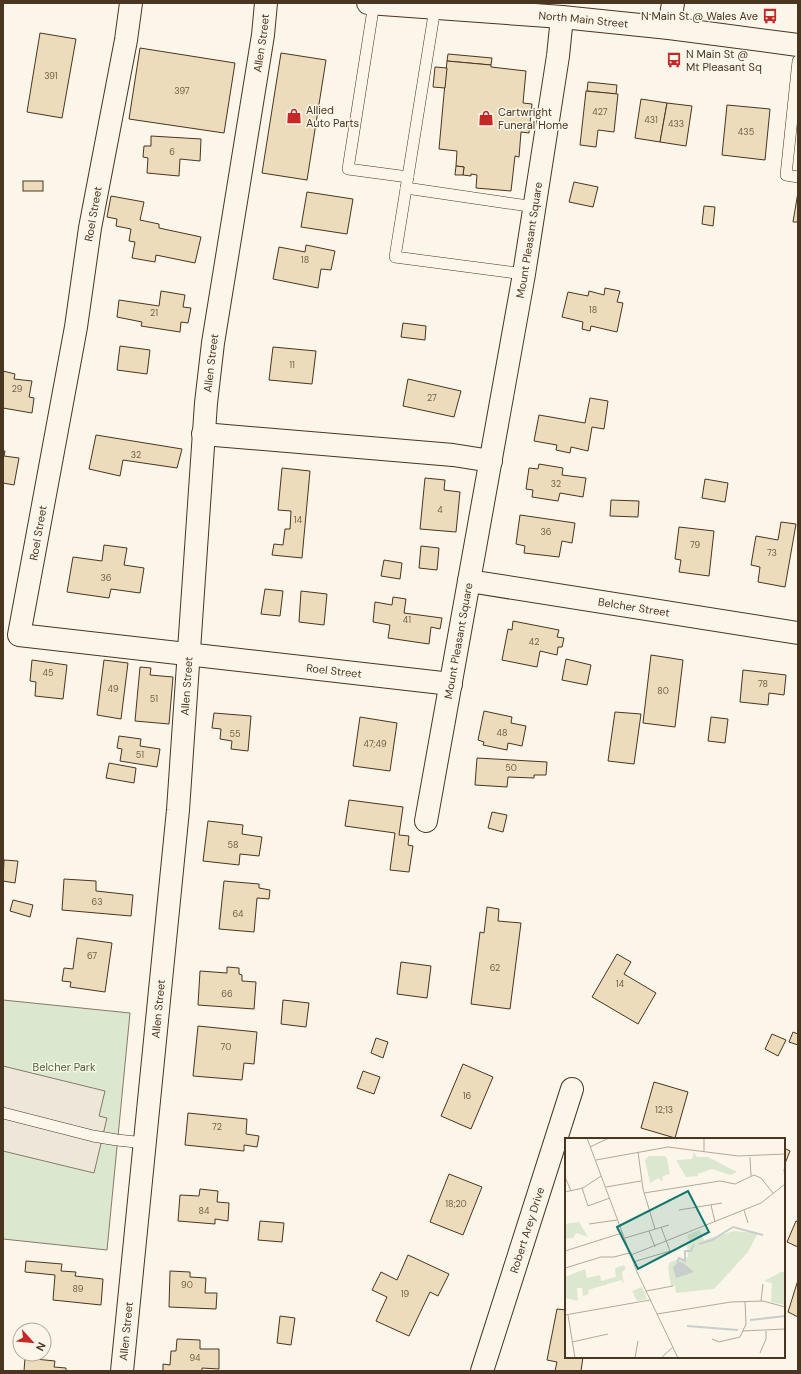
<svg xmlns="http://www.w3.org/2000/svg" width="801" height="1374" viewBox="0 0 801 1374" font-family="'DM Sans',sans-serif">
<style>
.green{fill:#dce7d0;stroke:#887966}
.parking{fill:#ede7d9;stroke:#887966}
.building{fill:#ecdcbc;stroke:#4a3520}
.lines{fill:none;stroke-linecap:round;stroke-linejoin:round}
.service-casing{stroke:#4a3520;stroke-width:12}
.minor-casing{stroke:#4a3520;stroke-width:24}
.tertiary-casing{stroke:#4a3520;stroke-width:24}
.primary-casing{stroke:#4a3520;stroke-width:24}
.service{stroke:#fbf6e9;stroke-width:11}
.minor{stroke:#fbf6e9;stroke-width:22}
.tertiary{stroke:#fbf6e9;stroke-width:22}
.primary{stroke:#fbf6e9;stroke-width:22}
.labels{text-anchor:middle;stroke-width:3;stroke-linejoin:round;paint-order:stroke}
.number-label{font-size:9px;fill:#725f47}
.poi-label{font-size:11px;fill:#4a3520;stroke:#fbf6e9;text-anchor:start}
.street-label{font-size:11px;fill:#4a3520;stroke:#fbf6e9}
.park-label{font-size:11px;fill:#436837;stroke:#fbf6e9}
.inset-river{fill:none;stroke:#c9cecd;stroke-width:2}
.inset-road{fill:none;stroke:#b4a999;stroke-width:1}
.view{fill:#0f766e;fill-opacity:0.15;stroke:#0f766e;stroke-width:2}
.inset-edge{fill:none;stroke:#4a3520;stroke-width:2}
</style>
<rect width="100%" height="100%" fill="#fbf6e9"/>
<!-- green -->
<polygon class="green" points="3,1000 130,1013 107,1250 3,1239"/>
<!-- parking -->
<polygon class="parking" points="3,1066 105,1091 99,1116 107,1118 94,1173 3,1151"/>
<!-- building -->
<g class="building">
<polygon points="40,33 76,39 62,118 27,112"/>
<polygon points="140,48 235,63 224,133 129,119"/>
<polygon points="281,53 326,60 307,180 262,173"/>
<polygon points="448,54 492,58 491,65 447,61"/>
<polygon points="447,61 491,65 491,67 526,71 523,103 532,104 529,133 521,132 519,157 515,156 511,191 476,188 477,175 471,174 471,176 463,175 464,167 456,166 457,151 439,149"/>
<polygon points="435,67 447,68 445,88 433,87"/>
<polygon points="588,82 617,85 616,94 587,91"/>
<polygon points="586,91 618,94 614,132 598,130 596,147 580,145"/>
<polygon points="641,99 667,103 660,142 635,138"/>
<polygon points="667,103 692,106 686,146 660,142"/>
<polygon points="727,105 770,109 765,160 722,155"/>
<polygon points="151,136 201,139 200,161 180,159 179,176 147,173 148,158 143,157 144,146 151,146"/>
<polygon points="456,166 464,167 463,175 455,175"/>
<rect x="23" y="181" width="20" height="10"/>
<polygon points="574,182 598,187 593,207 569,202"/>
<polygon points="307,192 353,199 347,234 301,227"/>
<polygon points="798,192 798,222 793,222"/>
<polygon points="111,196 144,202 140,220 159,224 159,228 201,237 195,263 156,255 155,262 132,258 135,242 129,241 131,229 116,226 117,219 107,217"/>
<polygon points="704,206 715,207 713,226 702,224"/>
<polygon points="306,245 335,251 331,270 321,269 318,288 273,279 279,247 305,252"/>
<polygon points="605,288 620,291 617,302 623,303 617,332 591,326 590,331 582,329 583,322 562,317 568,292 588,296 589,291 604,295"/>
<polygon points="161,291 185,295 183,307 191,308 188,323 181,322 180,332 141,326 142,322 117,317 119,300 159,306"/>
<polygon points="403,323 426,326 425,340 401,337"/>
<polygon points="120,346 150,350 147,374 117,370"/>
<polygon points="273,347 316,351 312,384 269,380"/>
<polygon points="3,371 15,374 14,379 32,381 29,397 34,398 32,413 3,408"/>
<polygon points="408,379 461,391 454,417 403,406"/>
<polygon points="590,398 608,401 604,429 592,427 588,451 571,447 570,453 556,450 557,445 534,441 539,415 585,423"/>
<polygon points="96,435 182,449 177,468 123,460 120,476 89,469"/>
<polygon points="3,451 5,451 4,456 19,458 14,485 3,483"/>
<polygon points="539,464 563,468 562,475 586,478 583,497 560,493 558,501 532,497 533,490 526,489 529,468 538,469"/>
<polygon points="282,468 310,471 302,558 272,555 274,544 283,545 285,529 290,529 291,511 278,510"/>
<polygon points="425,478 445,480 444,490 460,492 456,532 420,529"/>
<polygon points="705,479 728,483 725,502 702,498"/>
<polygon points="611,500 639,501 638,517 610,516"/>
<polygon points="520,515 575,523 572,543 562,541 559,557 524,553 525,546 516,544"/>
<polygon points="781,522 796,524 785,587 758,582 760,567 751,565 756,536 778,540"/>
<polygon points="679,527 714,531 709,576 679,572 681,560 675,559"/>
<polygon points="104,545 127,548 124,565 144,568 140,593 111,589 109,598 67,592 73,557 102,561"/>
<polygon points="421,546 439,548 437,570 419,568"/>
<polygon points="384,560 402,563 400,579 381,576"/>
<polygon points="265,589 283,591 280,616 261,614"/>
<polygon points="301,591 327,594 324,625 299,622"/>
<polygon points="393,597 406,599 404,613 442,618 440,629 431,627 429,644 388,638 390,625 373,622 375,602 392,605"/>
<polygon points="513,621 559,630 557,637 564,638 562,647 558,647 557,655 540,651 537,667 502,660 508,629 512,630"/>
<polygon points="651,655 683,660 675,727 643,723"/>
<polygon points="566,659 591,665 587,685 562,680"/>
<polygon points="32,660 67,665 63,699 35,696 36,682 30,681"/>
<polygon points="104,660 128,663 121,719 97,715"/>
<polygon points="140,667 151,668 150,675 173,677 169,724 135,721"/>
<polygon points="743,670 786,675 784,695 769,693 768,705 740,702"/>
<polygon points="484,711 512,717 511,723 526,726 522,746 508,743 507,750 483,745 484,742 478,740"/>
<polygon points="615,712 641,714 634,764 608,761"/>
<polygon points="214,713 251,716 248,751 231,749 232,741 220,739 221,729 212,728"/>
<polygon points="360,717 397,723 390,771 353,766"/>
<polygon points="711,717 728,719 725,743 708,741"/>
<polygon points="119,736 141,739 140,746 160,749 157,767 120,761 122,749 117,748"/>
<polygon points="477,758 547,762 546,775 534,775 534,778 508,777 507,787 475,785"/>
<polygon points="109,763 136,768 134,783 106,778"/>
<polygon points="349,800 403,807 399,835 409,836 408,845 413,846 409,872 390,870 395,833 345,826"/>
<polygon points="492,812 507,815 503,832 488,828"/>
<polygon points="208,821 243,825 242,834 262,837 259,856 240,854 239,865 203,861"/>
<polygon points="4,860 18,861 15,883 3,881"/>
<polygon points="64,879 96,881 96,891 133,895 131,916 62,910"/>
<polygon points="224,881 259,884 259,888 270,890 269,899 257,898 254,932 219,929"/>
<polygon points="13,900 33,905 30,917 10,911"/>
<polygon points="487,907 499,909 498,921 521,923 510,1009 471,1004 480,932 484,933"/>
<polygon points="77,938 112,943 105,992 70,987 71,982 62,981 64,968 73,969"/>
<polygon points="617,954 631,962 624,974 656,993 638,1024 592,997"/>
<polygon points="401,962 431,966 427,998 397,994"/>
<polygon points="227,967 239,968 239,974 242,975 242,981 256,982 254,1009 198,1005 200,971 227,973"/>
<polygon points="283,1000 309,1003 306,1027 281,1024"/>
<polygon points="198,1026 257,1032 254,1064 244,1063 242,1080 193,1076"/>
<polygon points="793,1032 798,1034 798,1045 789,1042"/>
<polygon points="772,1034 786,1040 778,1056 765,1049"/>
<polygon points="376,1038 388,1042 383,1058 371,1053"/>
<polygon points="463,1064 493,1077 471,1129 441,1116"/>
<polygon points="363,1071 380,1077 374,1094 357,1088"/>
<polygon points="654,1082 688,1092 675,1138 641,1128"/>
<polygon points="188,1113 247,1119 246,1134 259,1136 257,1147 244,1145 244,1151 185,1145"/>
<polygon points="784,1148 790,1151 784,1166"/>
<polygon points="449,1174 482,1187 463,1235 430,1222"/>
<polygon points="200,1189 218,1191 217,1202 229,1203 228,1221 215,1219 215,1224 178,1221 180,1195 199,1196"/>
<polygon points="260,1221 284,1223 282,1242 258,1240"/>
<polygon points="796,1221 798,1222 798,1247 787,1242"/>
<polygon points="408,1255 449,1274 438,1296 430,1292 409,1336 376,1321 387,1297 372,1290 381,1272 397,1280"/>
<polygon points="26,1261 62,1264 61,1271 76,1272 75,1276 103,1279 101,1305 53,1300 55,1275 25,1272"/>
<polygon points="170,1271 190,1272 190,1277 206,1278 205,1293 217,1293 216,1309 169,1307"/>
<polygon points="798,1280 798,1317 788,1312"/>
<polygon points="557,1309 566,1310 566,1357 583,1357 581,1371 555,1371 557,1362 547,1360"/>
<polygon points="280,1316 295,1318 291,1345 277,1343"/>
<polygon points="177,1339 200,1340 200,1349 219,1349 219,1369 202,1368 202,1371 163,1371 163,1364 170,1365 171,1351 176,1351"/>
<polygon points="25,1358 55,1361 54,1367 66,1368 66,1371 24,1371"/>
</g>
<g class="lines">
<defs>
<g id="service">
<polyline points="374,3 348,169 408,177"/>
<polyline points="435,8 395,257 524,274"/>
<polyline points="798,61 786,175 798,177"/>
<polyline points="406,188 535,207"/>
<polyline points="3,1113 93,1136 117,1140 145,1143"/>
</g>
<g id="minor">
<path id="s1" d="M131,3L126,40L90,228L76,327L19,635L451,684"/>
<polyline points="669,28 673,3"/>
<polyline points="203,434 453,455 491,461"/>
<path id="s2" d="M469,581L798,633"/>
<path id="s3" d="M426,821L524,274L558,56L562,17"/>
<path id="s4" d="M482,1371L572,1089"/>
</g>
<g id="tertiary">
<path id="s5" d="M122,1371L178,810L206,403L213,343L263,35L266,3"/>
</g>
<g id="primary">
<path id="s6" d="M368,3L562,17L669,28L798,45"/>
</g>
</defs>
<!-- service casing -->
<use href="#service" class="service-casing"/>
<!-- minor casing -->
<use href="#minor" class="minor-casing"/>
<!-- tertiary casing -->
<use href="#tertiary" class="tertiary-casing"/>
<!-- primary casing -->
<use href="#primary" class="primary-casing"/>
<!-- service -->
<use href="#service" class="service"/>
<!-- minor -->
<use href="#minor" class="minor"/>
<!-- tertiary -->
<use href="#tertiary" class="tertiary"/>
<!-- primary -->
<use href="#primary" class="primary"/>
</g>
<!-- icons -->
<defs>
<symbol id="bus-bare" viewBox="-9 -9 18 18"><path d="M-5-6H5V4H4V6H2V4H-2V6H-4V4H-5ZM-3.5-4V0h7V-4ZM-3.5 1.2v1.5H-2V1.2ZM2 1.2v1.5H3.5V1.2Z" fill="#c62828" stroke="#fbf6e9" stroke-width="2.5" paint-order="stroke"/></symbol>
<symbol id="shop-bare" viewBox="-9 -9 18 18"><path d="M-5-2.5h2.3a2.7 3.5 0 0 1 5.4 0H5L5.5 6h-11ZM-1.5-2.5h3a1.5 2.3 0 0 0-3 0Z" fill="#c62828" stroke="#fbf6e9" stroke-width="2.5" paint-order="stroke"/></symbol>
</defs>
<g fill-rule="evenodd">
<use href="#bus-bare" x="759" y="5" width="22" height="22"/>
<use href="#bus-bare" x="663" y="49" width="22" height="22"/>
<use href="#shop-bare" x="283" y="105" width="22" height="22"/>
<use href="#shop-bare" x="475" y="107" width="22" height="22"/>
</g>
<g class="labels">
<!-- number labels -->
<g class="number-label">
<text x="51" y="79">391</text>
<text x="182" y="94">397</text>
<text x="600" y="115">427</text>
<text x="651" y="123">431</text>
<text x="676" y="127">433</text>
<text x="746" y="135">435</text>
<text x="172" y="155">6</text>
<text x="305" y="263">18</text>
<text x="593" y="313">18</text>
<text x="154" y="316">21</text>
<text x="292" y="368">11</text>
<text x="17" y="392">29</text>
<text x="432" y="401">27</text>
<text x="136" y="458">32</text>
<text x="556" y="487">32</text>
<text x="440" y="513">4</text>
<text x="298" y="523">14</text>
<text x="546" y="535">36</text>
<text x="695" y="548">79</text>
<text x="772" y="556">73</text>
<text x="106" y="581">36</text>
<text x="407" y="623">41</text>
<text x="534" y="645">42</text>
<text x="48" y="676">45</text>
<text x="763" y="687">78</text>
<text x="113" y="692">49</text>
<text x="663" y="694">80</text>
<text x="154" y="702">51</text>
<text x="502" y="736">48</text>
<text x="235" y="737">55</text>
<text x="375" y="747">47;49</text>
<text x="140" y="758">51</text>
<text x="511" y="771">50</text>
<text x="233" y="848">58</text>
<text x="97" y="905">63</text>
<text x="238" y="917">64</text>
<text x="92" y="959">67</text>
<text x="495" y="971">62</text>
<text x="620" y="987">14</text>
<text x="227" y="997">66</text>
<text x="226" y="1050">70</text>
<text x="467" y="1099">16</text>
<text x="664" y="1113">12;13</text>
<text x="217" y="1130">72</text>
<text x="456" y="1207">18;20</text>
<text x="204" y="1214">84</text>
<text x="187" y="1288">90</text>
<text x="78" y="1292">89</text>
<text x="405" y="1297">19</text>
<text x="195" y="1361">94</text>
</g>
<!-- poi labels -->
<g class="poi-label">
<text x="758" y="20" text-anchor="end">N Main St @ Wales Ave</text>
<text x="686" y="58">N Main St @<tspan x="686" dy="13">Mt Pleasant Sq</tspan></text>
<text x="306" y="114">Allied<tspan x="306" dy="13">Auto Parts</tspan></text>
<text x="498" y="116">Cartwright<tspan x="498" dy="13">Funeral Home</tspan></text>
</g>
<!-- street labels -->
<g class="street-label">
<text dy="4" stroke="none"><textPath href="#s6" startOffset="216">North Main Street</textPath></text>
<text dy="4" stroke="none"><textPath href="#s5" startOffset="1336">Allen Street</textPath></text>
<text transform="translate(93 214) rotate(-80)" y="4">Roel Street</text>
<text dy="4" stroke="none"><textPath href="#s3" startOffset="590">Mount Pleasant Square</textPath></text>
<text dy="4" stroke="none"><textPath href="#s5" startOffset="1012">Allen Street</textPath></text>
<text transform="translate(38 533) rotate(-80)" y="4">Roel Street</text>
<text dy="4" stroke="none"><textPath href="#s2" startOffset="167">Belcher Street</textPath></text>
<text dy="4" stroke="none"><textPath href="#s3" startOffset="183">Mount Pleasant Square</textPath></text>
<text dy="4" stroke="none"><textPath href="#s1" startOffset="959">Roel Street</textPath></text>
<text dy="4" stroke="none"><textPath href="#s5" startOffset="688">Allen Street</textPath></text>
<text dy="4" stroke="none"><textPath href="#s5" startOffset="364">Allen Street</textPath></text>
<text dy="4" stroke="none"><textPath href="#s4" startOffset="148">Robert Arey Drive</textPath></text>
<text dy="4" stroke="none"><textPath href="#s5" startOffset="40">Allen Street</textPath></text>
</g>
<!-- park labels -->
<g class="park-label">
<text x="64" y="1071">Belcher Park</text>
</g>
</g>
<!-- overview -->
<g transform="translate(565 1138)">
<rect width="220" height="220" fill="#fbf6e9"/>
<path d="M129,14L132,19H143L172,34L165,37L147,31L133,36V38L121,39L111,22L127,21ZM84,18H100L102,21L105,36L98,38L97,44L94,40L85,45L80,22ZM14,84L23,99L11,95L8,100L0,101V86ZM135,92L139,102L169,93L193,95L183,114L149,151L111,155L110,148H106L103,129L105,124L123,119L122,107L125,106L122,97ZM59,127L61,131L57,134L59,146L56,142L23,152L24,156L18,158L17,150H12L13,163L0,160V139L20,131L22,140L35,137L36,143L51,139L50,130ZM216,134H220V167L206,164L207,145L199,143ZM77,149L82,161L72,163L67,153Z" fill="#dce7d0"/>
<path d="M113,124L118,125L129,134L111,140L108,129Z" fill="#c9cecd"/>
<path class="inset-river" d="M134,106L147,102L168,89L198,97M112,124L114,120L120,123V113H126L129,106M185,182L220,178M122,188L173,192"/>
<path class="inset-road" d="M22,0L72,134L113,220M25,9L44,0M139,13V0M73,14L78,51L90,91M185,19L186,38M31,22L103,9L173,18L220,16M219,31L220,43M0,39L6,53M41,49L76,43M17,50L23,68L45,60M0,54L18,50L36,38M79,55L155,43L170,46L189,37L196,40L208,55M146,67L150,84M114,72L157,65M179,72L183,85M24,86L52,82M84,93L90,109M60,100L104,87M0,113L57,95M66,117L196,65L220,46M68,124L105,113L96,89M0,130L36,119H49L64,115M81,153L108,148M196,163L198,146M92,176L166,164L198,163L220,169M0,177L85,162M3,177L10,220M178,193L220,191M147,201L154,204L175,199L181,186L180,163M7,204L43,196M195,215L201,201V193M70,220L73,203M96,220L108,209"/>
<path class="view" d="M123,53L144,94L73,131L52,89Z"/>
<rect width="220" height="220" class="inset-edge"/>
</g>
<!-- border -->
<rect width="801" height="1374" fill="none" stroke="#4a3520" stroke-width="8"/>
<!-- north arrow -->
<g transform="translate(32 1342) rotate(117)"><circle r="19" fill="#fbf6e9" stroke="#b4a999"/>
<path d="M0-3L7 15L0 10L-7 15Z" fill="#c62828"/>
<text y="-6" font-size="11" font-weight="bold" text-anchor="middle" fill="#4a3520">N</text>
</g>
</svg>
